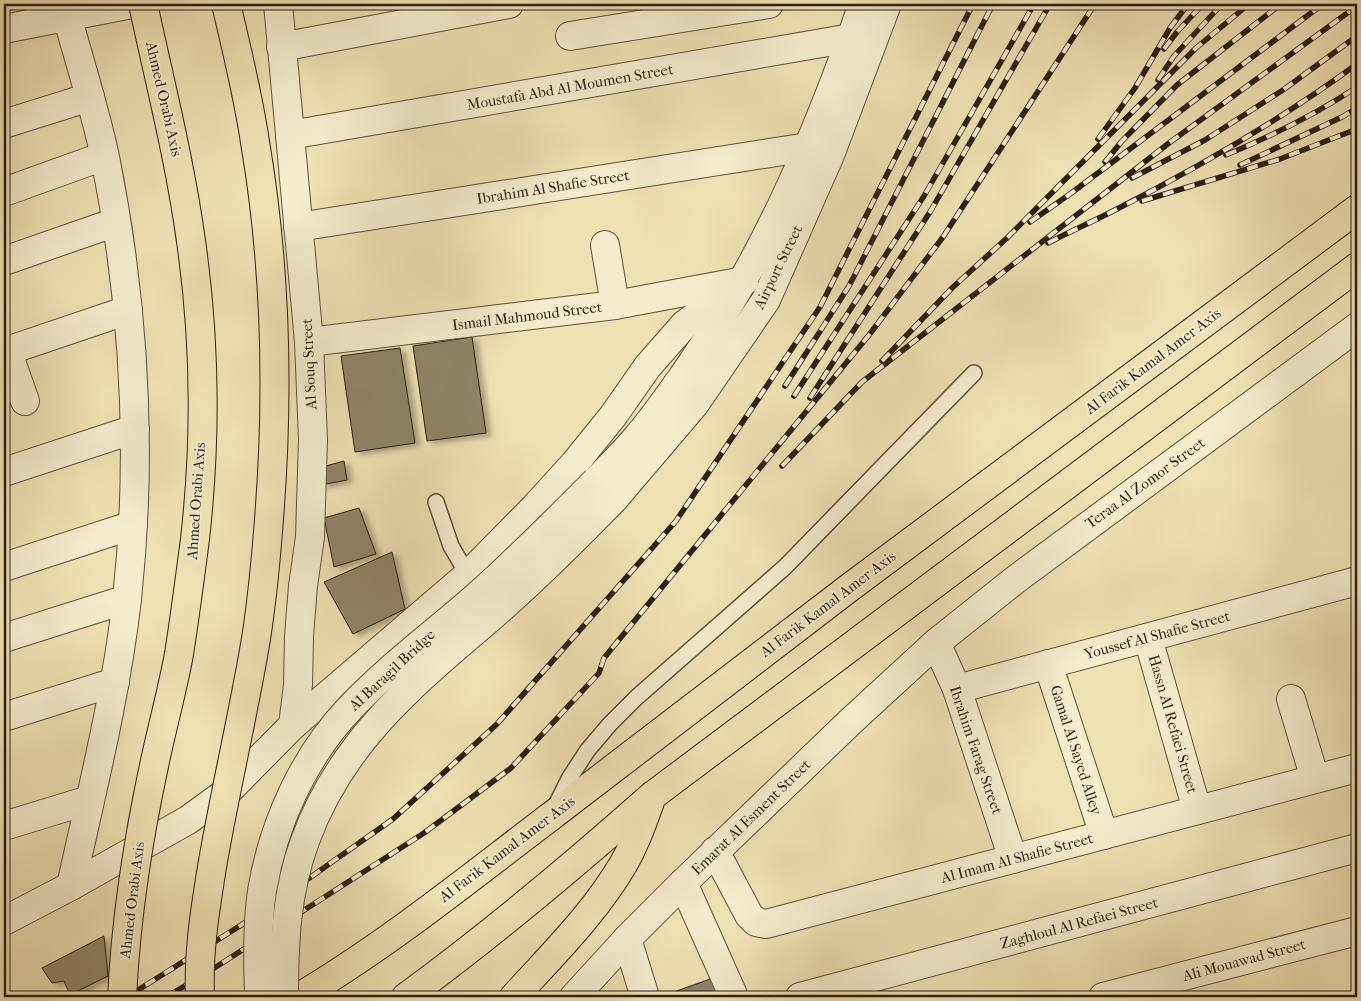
<svg xmlns="http://www.w3.org/2000/svg" width="1361" height="1001" viewBox="0 0 1361 1001" font-family="'IM FELL French Canon',serif">
<style>
.building{fill:#918469;stroke:#2b1f18;filter:url(#shadow)}
.lines{fill:none;stroke-linecap:round;stroke-linejoin:round}
.service-casing{stroke:#5c503f;stroke-width:18}
.minor-casing{stroke:#5c503f;stroke-width:30}
.tertiary-casing{stroke:#5c503f;stroke-width:30}
.primary-casing{stroke:#2b1f18;stroke-width:30}
.motorway-casing{stroke:#2b1f18;stroke-width:30}
.service{stroke:#f5ecce;stroke-width:15}
.minor{stroke:#f5ecce;stroke-width:28}
.tertiary{stroke:#f5ecce;stroke-width:28}
.primary{stroke:#f0e1b3;stroke-width:28}
.motorway{stroke:#f0e1b3;stroke-width:28}
.rail-casing{stroke:#2b1f18;stroke-width:5.5}
.rail{stroke:#f5ecce;stroke-width:4;stroke-dasharray:11;stroke-linecap:butt}
.tertiary-bridge-casing{stroke:#5c503f;stroke-width:30;stroke-linecap:butt}
.motorway-bridge-casing{stroke:#2b1f18;stroke-width:30;stroke-linecap:butt}
.tertiary-bridge{stroke:#f5ecce;stroke-width:28}
.motorway-bridge{stroke:#f0e1b3;stroke-width:28}
.labels{text-anchor:middle;stroke-width:4;stroke-linejoin:round;paint-order:stroke}
.street-label{font-size:15px;fill:#2b1f18;stroke:#f5ecce}
</style>
<defs>
<filter id="shadow"><feDropShadow dx="5.5" dy="3" stdDeviation="2.5" flood-color="#0004"/></filter>
</defs>
<rect width="100%" height="100%" fill="#f0e1b3"/>
<filter id="stains"><feTurbulence type="fractalNoise" baseFrequency=".004" numOctaves="4"/><feColorMatrix values="0 0 0 0 .2 0 0 0 0 .09 0 0 0 0 .02 0 0 0 .5 -.17"/></filter>
<radialGradient id="worn" r=".72"><stop offset=".6" stop-color="#630" stop-opacity="0"/><stop offset="1" stop-color="#630" stop-opacity=".3"/></radialGradient>
<!-- building -->
<g class="building">
<polygon points="472,337 486,433 427,441 413,346"/>
<polygon points="400,348 415,443 355,452 341,356"/>
<polygon points="344,461 347,480 321,485 322,467"/>
<polygon points="359,508 376,554 334,567 324,518"/>
<polygon points="392,552 405,609 353,634 324,582"/>
<polygon points="104,936 108,976 70,995 64,981 52,983 42,968"/>
<polygon points="713,978 718,997 672,997 671,993"/>
</g>
<g class="lines">
<defs>
<g id="service">
<polyline points="436,502 451,546 468,575"/>
<polyline points="555,807 569,779 587,751 609,725 637,697 785,567 974,373"/>
</g>
<g id="minor">
<path d="M67,16C80,63 95,110 105,157C134,302 143,451 127,599C116,696 92,790 71,886"/>
<polyline points="4,29 132,4"/>
<polyline points="570,36 769,4"/>
<polyline points="281,47 509,4"/>
<polyline points="4,124 90,97"/>
<polyline points="290,135 851,38"/>
<polyline points="4,192 104,156"/>
<polyline points="298,227 808,147"/>
<polyline points="605,245 615,305"/>
<polyline points="4,261 116,222"/>
<polyline points="309,342 615,305 744,281"/>
<polyline points="7,350 25,401"/>
<polyline points="4,352 128,310"/>
<polyline points="4,472 135,429"/>
<polyline points="4,567 133,525"/>
<polyline points="4,638 127,599"/>
<polyline points="1148,638 1197,810"/>
<polyline points="936,643 957,689 1013,859"/>
<polyline points="1048,664 1104,835"/>
<polyline points="957,689 1357,581"/>
<polyline points="1291,699 1315,779"/>
<polyline points="4,717 115,682"/>
<polyline points="4,826 89,800"/>
<polyline points="715,851 749,915 756,922 766,924 1357,768"/>
<polyline points="683,883 734,997"/>
<polyline points="4,921 71,886 188,820 228,791 293,725 298,685 299,636 303,586 310,537 313,440 309,342 278,4"/>
<polyline points="627,939 645,997"/>
<polyline points="800,997 1357,848"/>
<polyline points="1103,997 1357,931"/>
</g>
<g id="tertiary">
<path d="M596,481C610,466 625,452 638,436C657,414 673,390 690,366C767,253 818,133 863,4"/>
<polyline points="614,499 694,405 766,300 830,155 887,4"/>
<polyline points="293,725 468,575 535,507 575,463 613,416 648,366 685,324 744,281"/>
<polyline points="574,997 627,939 683,883 850,722 936,643 1015,580 1357,327"/>
</g>
<g id="primary">
<path d="M299,997C387,945 468,879 550,817"/>
<path d="M406,997C491,935 573,866 652,796"/>
</g>
<g id="motorway">
<polyline points="550,817 849,588 1357,209"/>
<path d="M514,997C552,955 595,913 624,863C636,842 644,819 652,796L1357,267"/>
</g>
</defs>
<!-- service casing -->
<use href="#service" class="service-casing"/>
<!-- minor casing -->
<use href="#minor" class="minor-casing"/>
<!-- tertiary casing -->
<use href="#tertiary" class="tertiary-casing"/>
<!-- primary casing -->
<use href="#primary" class="primary-casing"/>
<!-- motorway casing -->
<use href="#motorway" class="motorway-casing"/>
<!-- service -->
<use href="#service" class="service"/>
<!-- minor -->
<use href="#minor" class="minor"/>
<!-- tertiary -->
<use href="#tertiary" class="tertiary"/>
<!-- primary -->
<use href="#primary" class="primary"/>
<!-- motorway -->
<use href="#motorway" class="motorway"/>
<defs>
<g id="rail">
<polyline points="1164,49 1177,32 1203,4"/>
<polyline points="1158,80 1174,56 1222,4"/>
<polyline points="1098,139 1135,88 1170,28 1188,4"/>
<path d="M1226,155C1272,136 1316,114 1357,87"/>
<polyline points="1105,162 1122,141 1177,85 1281,4"/>
<polyline points="1240,165 1342,117 1357,108"/>
<polyline points="1132,178 1205,140 1283,90 1357,36"/>
<polyline points="1142,201 1280,159 1357,129"/>
<polyline points="1030,222 1070,194 1323,4"/>
<path d="M1048,243C1071,231 1094,221 1117,209C1199,167 1282,119 1357,64"/>
<polyline points="882,361 952,288 1007,238 1196,48 1249,4"/>
<polyline points="785,386 849,286 993,4"/>
<polyline points="794,396 924,196 1034,4"/>
<polyline points="810,398 930,212 1050,4"/>
<polyline points="782,466 862,382 1169,143 1357,6"/>
<polyline points="127,997 257,915 393,819 497,724 676,521 820,307 973,4"/>
<polyline points="166,997 205,974 424,833 511,768 599,673 604,658 869,335 943,237 1095,4"/>
</g>
</defs>
<!-- rail casing -->
<use href="#rail" class="rail-casing"/>
<!-- rail -->
<use href="#rail" class="rail"/>
<defs>
<g id="tertiary-bridge">
<path d="M259,997C258,962 257,926 262,891C273,824 304,756 351,707C390,666 435,633 476,597C518,560 557,520 596,481"/>
<path d="M284,997C284,944 286,892 305,841C341,741 414,683 491,617C534,580 574,540 614,499"/>
</g>
<g id="motorway-bridge">
<path d="M122,997C126,915 139,833 157,752C164,720 173,687 179,654C185,616 190,577 195,539C206,442 205,338 191,241C180,161 160,83 143,4"/>
<path d="M200,997C198,953 205,910 212,867C225,791 243,716 256,639C262,600 266,559 269,519C279,393 276,266 255,142C248,95 237,50 226,4"/>
</g>
</defs>
<!-- tertiary-bridge casing -->
<use href="#tertiary-bridge" class="tertiary-bridge-casing"/>
<!-- motorway-bridge casing -->
<use href="#motorway-bridge" class="motorway-bridge-casing"/>
<!-- tertiary-bridge -->
<use href="#tertiary-bridge" class="tertiary-bridge"/>
<!-- motorway-bridge -->
<use href="#motorway-bridge" class="motorway-bridge"/>
</g>
<g class="labels">
<!-- street labels -->
<g class="street-label">
<text transform="translate(570 87) rotate(-10)" y="5">Moustafa Abd Al Moumen Street</text>
<text transform="translate(164 99) rotate(77)" y="5">Ahmed Orabi Axis</text>
<text transform="translate(553 187) rotate(-9)" y="5">Ibrahim Al Shafie Street</text>
<text transform="translate(778 267) rotate(-64)" y="5">Airport Street</text>
<text transform="translate(527 316) rotate(-7)" y="5">Ismail Mahmoud Street</text>
<text transform="translate(1153 361) rotate(-37)" y="5">Al Farik Kamal Amer Axis</text>
<text transform="translate(309 364) rotate(-93)" y="5">Al Souq Street</text>
<text transform="translate(1145 483) rotate(-36)" y="5">Teraa Al Zomor Street</text>
<text transform="translate(196 501) rotate(-86)" y="5">Ahmed Orabi Axis</text>
<text transform="translate(828 604) rotate(-37)" y="5">Al Farik Kamal Amer Axis</text>
<text transform="translate(1157 635) rotate(-15)" y="5">Youssef Al Shafie Street</text>
<text transform="translate(392 670) rotate(-43)" y="5">Al Baragil Bridge</text>
<text transform="translate(1173 724) rotate(74)" y="5">Hassn Al Refaei Street</text>
<text transform="translate(976 750) rotate(71)" y="5">Ibrahim Farag Street</text>
<text transform="translate(1076 750) rotate(72)" y="5">Gamal Al Sayed Alley</text>
<text transform="translate(751 817) rotate(-44)" y="5">Emarat Al Esment Street</text>
<text transform="translate(507 849) rotate(-37)" y="5">Al Farik Kamal Amer Axis</text>
<text transform="translate(1017 858) rotate(-15)" y="5">Al Imam Al Shafie Street</text>
<text transform="translate(132 900) rotate(-83)" y="5">Ahmed Orabi Axis</text>
<text transform="translate(1079 923) rotate(-15)" y="5">Zaghloul Al Refaei Street</text>
<text transform="translate(1244 960) rotate(-15)" y="5">Ali Mouawad Street</text>
</g>
</g>
<!-- margin -->
<rect width="1361" height="1001" fill="none" stroke="#f0e1b3" stroke-width="20"/>
<rect x="5" y="5" width="1351" height="991" fill="none" stroke="#2b1f18" stroke-width="2.5"/>
<rect x="10" y="10" width="1341" height="981" fill="none" stroke="#2b1f18"/>
<rect width="100%" height="100%" filter="url(#stains)"/>
<rect width="100%" height="100%" fill="url(#worn)"/>
</svg>
